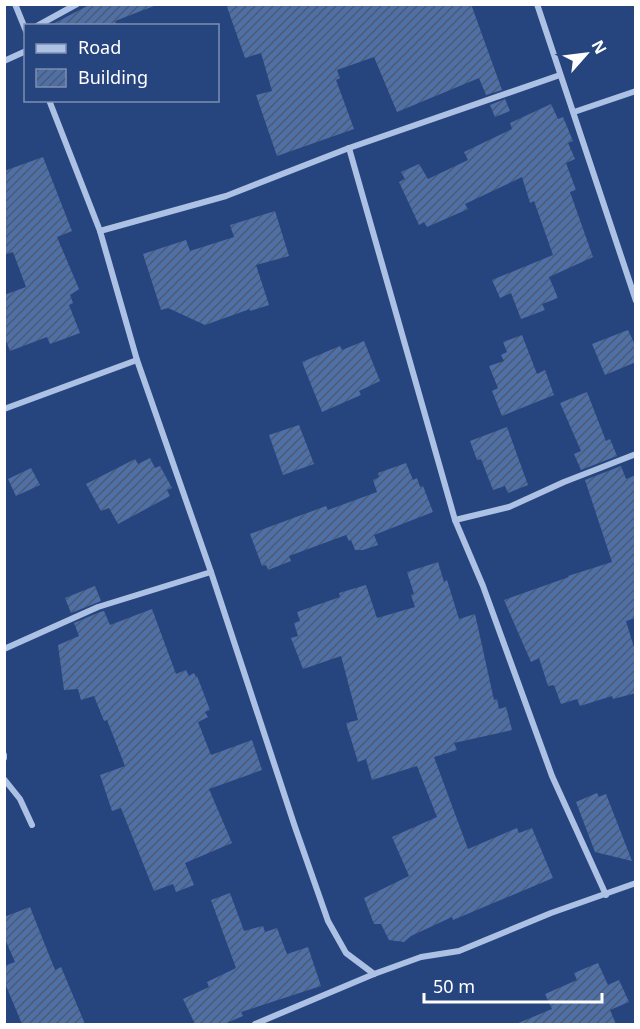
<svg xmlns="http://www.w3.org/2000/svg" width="640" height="1029" viewBox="0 0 640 1029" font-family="'Noto Sans',sans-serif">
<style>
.building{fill:url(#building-hatch)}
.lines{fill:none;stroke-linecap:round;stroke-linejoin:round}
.street{stroke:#adc1e5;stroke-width:6}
</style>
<defs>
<pattern id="building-hatch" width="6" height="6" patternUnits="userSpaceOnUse" patternTransform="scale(1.5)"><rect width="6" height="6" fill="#4f6fa7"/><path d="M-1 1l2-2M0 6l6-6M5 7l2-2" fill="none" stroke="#4d5a70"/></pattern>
</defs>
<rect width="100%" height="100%" fill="#26457f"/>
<!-- building -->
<g class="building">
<polygon points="91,4 154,4 154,6 115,21 117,26 49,26"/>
<polygon points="226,4 471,4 502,90 486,95 479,78 397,112 374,57 337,70 340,78 336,80 354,129 277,156 256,95 272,91 261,53 245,58"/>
<polygon points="505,99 510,111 495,117 490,105"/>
<polygon points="551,104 558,119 563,117 573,141 568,143 575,159 566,163 576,190 570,192 593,257 549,277 558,298 542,304 545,310 521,319 511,293 500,298 492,280 553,255 534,201 530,203 522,177 465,204 468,209 427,227 424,222 419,225 399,182 405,179 401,172 419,164 428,179 468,160 464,152 512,129 510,123"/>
<polygon points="43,157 72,231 57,237 79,289 70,295 73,303 69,305 80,333 50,344 47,337 10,351 4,336 4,295 26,287 13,252 4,255 4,171"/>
<polygon points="275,211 289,256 256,265 269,305 250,311 250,309 205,325 168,308 161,310 143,254 186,240 190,251 234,237 230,225"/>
<polygon points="628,330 636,347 636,362 605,375 592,344"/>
<polygon points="522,335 537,374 545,370 554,395 502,416 492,391 498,388 489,366 504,361 501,355 507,352 503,342"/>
<polygon points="364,341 380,381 359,391 361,395 322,412 302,362 340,346 342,350"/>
<polygon points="587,392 606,441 610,439 617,456 581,470 574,454 581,451 560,403"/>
<polygon points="299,425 314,464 283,475 269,435"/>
<polygon points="507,427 528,485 508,493 505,486 493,490 481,459 477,460 470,441"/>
<polygon points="150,458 155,468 160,466 172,488 167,490 170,496 118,524 109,508 101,511 86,484 135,459 138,464"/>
<polygon points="406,463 413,480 417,478 420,487 423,486 433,512 374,535 378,545 363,550 355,550 351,540 349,541 346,535 289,556 291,561 268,570 266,565 262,566 250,534 326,506 328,510 377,492 373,480 379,477 378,473"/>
<polygon points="621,466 626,479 636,475 636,618 626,621 636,654 636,693 613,699 612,696 580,706 577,699 561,704 554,685 548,686 539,658 531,662 504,600 569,577 568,576 612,562 585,480"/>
<polygon points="31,468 40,485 16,496 8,479"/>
<polygon points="438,562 444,582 447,580 459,619 475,614 494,700 497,699 499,709 506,707 512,730 454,743 457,750 434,757 468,849 517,828 519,833 532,828 553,878 453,920 452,917 411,936 404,942 389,940 381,924 374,924 364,898 409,876 392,837 437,817 417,766 372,780 366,759 358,762 346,723 358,720 341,656 303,669 291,638 298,636 294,623 300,621 297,612 340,597 339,593 366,585 377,618 415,607 411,595 414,594 407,572"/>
<polygon points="95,586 101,601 71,613 65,598"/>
<polygon points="152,609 176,674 186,670 189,676 194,673 196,677 197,676 210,710 205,712 208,717 198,722 211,755 252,740 262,770 209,789 232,843 185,863 194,885 176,892 173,884 154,891 121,808 112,811 100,775 125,766 107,720 104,721 94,696 81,700 78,689 64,690 58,645 79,636 74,623 100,612 104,611 110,625"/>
<polygon points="597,793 599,797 606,794 632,861 595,852 576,802"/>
<polygon points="230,893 244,931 263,926 265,932 277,928 287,954 308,947 321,986 241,1012 243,1016 224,1024 195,1024 183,999 209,987 207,982 236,968 211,900"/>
<polygon points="30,907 55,970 61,967 85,1024 22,1024 4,981 4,966 15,962 4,937 4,917"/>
<polygon points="598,963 608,985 619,980 629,1002 610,1010 616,1024 516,1024 552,1009 545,994 577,980 574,973"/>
</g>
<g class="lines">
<!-- street -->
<g class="street">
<polyline points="15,4 26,31"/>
<polyline points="537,4 636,301"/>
<polyline points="37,26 77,4"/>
<polyline points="4,61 26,51"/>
<polyline points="49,100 100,231 137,360 211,572 295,827 328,921 346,953 374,974"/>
<polyline points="574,112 636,91"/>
<polyline points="349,148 455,520 483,586 552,776 606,895"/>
<polyline points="100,231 226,196 349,148 560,75"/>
<polyline points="4,409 137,360"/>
<polyline points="455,520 509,507 564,482 636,454"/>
<polyline points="4,649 98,607 211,572"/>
<polyline points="4,755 4,758"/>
<polyline points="4,779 20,799 32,825"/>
<polyline points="255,1024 374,974 421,957 459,951 551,913 636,883"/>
</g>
</g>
<!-- border -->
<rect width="640" height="1029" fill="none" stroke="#ffffff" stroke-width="12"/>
<!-- legend -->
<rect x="24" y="24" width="195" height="78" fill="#26457f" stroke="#7d8fb2" stroke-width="1.5"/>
<rect x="36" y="44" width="30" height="9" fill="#adc1e5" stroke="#7d8fb2" stroke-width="1.5"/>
<text x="78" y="54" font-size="18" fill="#ffffff">Road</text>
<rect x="36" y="69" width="30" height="18" fill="url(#building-hatch)" stroke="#7d8fb2" stroke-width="1.5"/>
<text x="78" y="84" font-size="18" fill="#ffffff">Building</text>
<!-- north arrow -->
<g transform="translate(586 54) rotate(62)" stroke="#26457f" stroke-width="4.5" paint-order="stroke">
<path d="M0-4.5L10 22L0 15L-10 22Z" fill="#ffffff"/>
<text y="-9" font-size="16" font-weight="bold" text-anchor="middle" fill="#ffffff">N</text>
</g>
<!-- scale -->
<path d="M424 993v9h178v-9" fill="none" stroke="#ffffff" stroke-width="3"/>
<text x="433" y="993" font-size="18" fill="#ffffff" stroke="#26457f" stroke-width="4.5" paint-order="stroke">50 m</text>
</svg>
